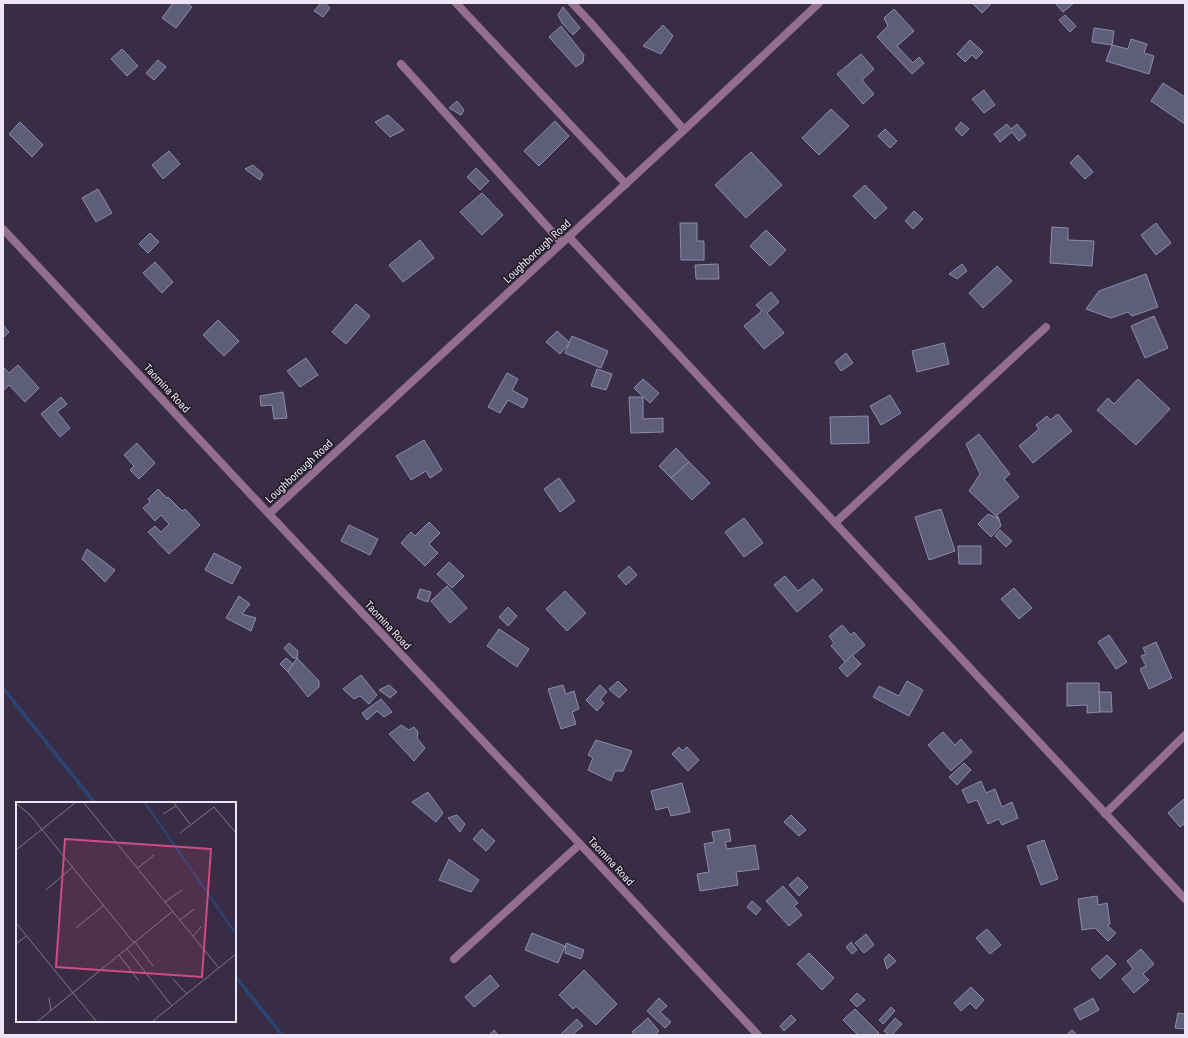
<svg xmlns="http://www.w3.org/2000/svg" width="1188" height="1038" viewBox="0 0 1188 1038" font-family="'Roboto Condensed',sans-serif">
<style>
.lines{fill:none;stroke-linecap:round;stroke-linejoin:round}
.stream{stroke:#2b4675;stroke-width:3.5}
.building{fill:#5e5e7b;stroke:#8c8dac}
.minor{stroke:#936e8f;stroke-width:8}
.labels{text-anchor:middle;stroke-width:3;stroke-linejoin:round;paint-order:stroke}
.street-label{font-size:11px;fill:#eee6f6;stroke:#1d1823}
.inset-river{fill:none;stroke:#2b4675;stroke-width:2}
.inset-road{fill:none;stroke:#81768c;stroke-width:1}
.view{fill:#cd4c82;fill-opacity:0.15;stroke:#cd4c82;stroke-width:2}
.inset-edge{fill:none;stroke:#eee6f6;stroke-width:2}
</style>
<rect width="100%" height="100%" fill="#392c45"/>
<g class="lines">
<!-- stream -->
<g class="stream">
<polyline points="3,688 95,803"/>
<polyline points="235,976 282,1035"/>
</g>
</g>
<!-- building -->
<g class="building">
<polygon points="173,3 187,3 192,7 176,28 162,18"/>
<polygon points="321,3 325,3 330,8 323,17 314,11"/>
<polygon points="972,3 992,3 982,13"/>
<polygon points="1055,3 1074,3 1063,12"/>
<polygon points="563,7 580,28 573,35 562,23 558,15"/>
<polygon points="894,9 914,31 897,46 913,63 919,57 924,63 912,74 877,37 888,26 884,18"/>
<polygon points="1065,15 1076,26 1070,32 1059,20"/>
<polygon points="663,25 673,36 661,54 643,46"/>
<polygon points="561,26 584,55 583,62 576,67 549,37"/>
<polygon points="1094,28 1114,31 1112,45 1092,42"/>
<polygon points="1131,39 1147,44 1144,53 1154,56 1149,74 1106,61 1112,45 1128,49"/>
<polygon points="970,40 983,52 976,59 972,55 965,62 957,54"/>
<polygon points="122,49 138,66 127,76 111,59"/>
<polygon points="861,54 874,69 862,80 874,94 863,104 837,74"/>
<polygon points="158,60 166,67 154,80 146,73"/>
<polygon points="1163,83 1185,97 1185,124 1151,101"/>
<polygon points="984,90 995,105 984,113 972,99"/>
<polygon points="457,101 464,110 461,115 449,108"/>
<polygon points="831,109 849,126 819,155 802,138"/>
<polygon points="388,115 404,130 390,137 375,122"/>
<polygon points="555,121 569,136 539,166 524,151"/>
<polygon points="20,122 43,145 32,157 9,134"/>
<polygon points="961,122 969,129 962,136 955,129"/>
<polygon points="1007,124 1011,129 1017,124 1026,135 1019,141 1012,132 1000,142 994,134"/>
<polygon points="885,129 897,141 890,148 878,136"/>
<polygon points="169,151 180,164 163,179 152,165"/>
<polygon points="751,152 782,185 746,218 715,185"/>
<polygon points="1078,155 1093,172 1085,179 1070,163"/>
<polygon points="253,165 263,174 260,180 245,169"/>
<polygon points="476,168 489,181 480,190 467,177"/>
<polygon points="865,185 887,208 875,219 853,196"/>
<polygon points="98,189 112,213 96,222 82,198"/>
<polygon points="482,193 503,215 482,235 460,212"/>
<polygon points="914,211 923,219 913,229 905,221"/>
<polygon points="680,223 697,223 697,241 704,241 704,260 681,260"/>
<polygon points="1156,223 1171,243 1156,255 1141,235"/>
<polygon points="1052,227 1068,228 1068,240 1094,241 1092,266 1050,263"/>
<polygon points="766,230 786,250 770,266 750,246"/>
<polygon points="150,233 159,242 148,253 139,244"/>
<polygon points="420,240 434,258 403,282 389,265"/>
<polygon points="155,262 173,282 162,293 143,273"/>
<polygon points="718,264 719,279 696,279 695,265"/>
<polygon points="962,264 967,271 957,279 949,274"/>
<polygon points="997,266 1012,281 983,308 969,293"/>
<polygon points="1146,274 1158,307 1132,316 1128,312 1111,318 1086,309 1099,291"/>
<polygon points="771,292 779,302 767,313 784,333 764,349 744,326 762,311 756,305"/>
<polygon points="356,304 370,316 346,344 332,332"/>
<polygon points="1154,316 1168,348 1145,358 1131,326"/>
<polygon points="218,320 239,341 224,356 203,335"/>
<polygon points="3,325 9,332 3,338"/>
<polygon points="557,331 570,343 560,354 546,342"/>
<polygon points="572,336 608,351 601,368 565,353"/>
<polygon points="944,343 949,364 917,372 912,351"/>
<polygon points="846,353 853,363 841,371 835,362"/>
<polygon points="306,358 318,375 300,387 287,371"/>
<polygon points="18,365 39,388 25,402 9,385 3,391 3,369 4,368 9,373"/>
<polygon points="597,369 612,374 606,390 591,386"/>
<polygon points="507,373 518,379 512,390 528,399 523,408 508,400 500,413 488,407"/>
<polygon points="643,379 659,393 650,403 634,388"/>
<polygon points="1138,379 1170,409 1136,445 1097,410 1108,398 1114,404"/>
<polygon points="283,392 287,418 274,419 272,405 261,406 260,396"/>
<polygon points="890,395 901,413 881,425 870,406"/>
<polygon points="61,397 67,404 57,412 70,428 60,437 41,414"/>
<polygon points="629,397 643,397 643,419 663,418 663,432 631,433"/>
<polygon points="1058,414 1072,431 1033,463 1019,446 1039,429 1036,425 1047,416 1050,420"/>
<polygon points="868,416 869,443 831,444 830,417"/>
<polygon points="979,434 1010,474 1004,479 1019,497 997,515 999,519 969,491 980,474 966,444"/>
<polygon points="424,440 442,470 430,478 426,471 411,480 396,456"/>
<polygon points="137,443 155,463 139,479 130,470 134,466 124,455"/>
<polygon points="676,448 689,462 671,478 659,466"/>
<polygon points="689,462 710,483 692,500 671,478"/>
<polygon points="559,478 575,501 560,512 544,489"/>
<polygon points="158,489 167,498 168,497 182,511 185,509 200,525 169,554 148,532 155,526 161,532 169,524 161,515 155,521 143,508 150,502 148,499"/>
<polygon points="941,509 955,551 929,560 915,517"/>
<polygon points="988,514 999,519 1001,526 991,537 978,524"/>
<polygon points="744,518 763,543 744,557 725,532"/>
<polygon points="429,522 440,533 429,544 438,553 425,566 401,543 411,532 415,536"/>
<polygon points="349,525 378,539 370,555 341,541"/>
<polygon points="1000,530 1012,541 1006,547 995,536"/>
<polygon points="958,546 981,546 981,564 959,564"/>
<polygon points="87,549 115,570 105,582 82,559"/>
<polygon points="214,553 241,567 232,584 205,570"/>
<polygon points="449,562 464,576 452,588 437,574"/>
<polygon points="629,566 637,575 626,585 618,576"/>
<polygon points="785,576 798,591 813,579 823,590 797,612 774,585"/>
<polygon points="447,586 467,608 450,623 431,601"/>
<polygon points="1014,588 1032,608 1019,619 1001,599"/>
<polygon points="420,589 431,592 428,602 417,598"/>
<polygon points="565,591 586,613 567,631 546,609"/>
<polygon points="239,596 250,604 242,614 256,618 251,631 226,618"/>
<polygon points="508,607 517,616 508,626 499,617"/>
<polygon points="842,625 851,635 854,632 865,645 845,662 831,646 834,643 829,636"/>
<polygon points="499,629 529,649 517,667 487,646"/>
<polygon points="1109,635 1127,662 1116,669 1098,642"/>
<polygon points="1156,642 1172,678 1149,689 1140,669 1146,666 1141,656 1146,654 1143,648"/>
<polygon points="289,643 298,651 297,658 293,658 284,648"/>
<polygon points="852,655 861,664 847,677 839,668"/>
<polygon points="286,658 293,664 288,672 280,664"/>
<polygon points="297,658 319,681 319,687 308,697 288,672"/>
<polygon points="361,675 377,695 369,704 360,696 354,699 343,689"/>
<polygon points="618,681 627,690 619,698 609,689"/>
<polygon points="907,681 923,690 909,716 873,697 879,686 899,696"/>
<polygon points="1067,683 1099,683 1100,712 1087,713 1087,705 1067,706"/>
<polygon points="389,685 397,692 390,698 379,690"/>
<polygon points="563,685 566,694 574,691 579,709 572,712 576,724 561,729 548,689"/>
<polygon points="600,685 607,692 600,700 604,703 597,711 586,700"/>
<polygon points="1099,692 1111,692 1112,712 1100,712"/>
<polygon points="381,699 392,712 384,717 377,711 367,720 362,713"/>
<polygon points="401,725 409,730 414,727 418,732 417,738 425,748 414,761 389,734"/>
<polygon points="943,732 955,745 961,739 972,752 951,771 928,745"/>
<polygon points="596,740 632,751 623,771 615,771 611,781 588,770 593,758 588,755"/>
<polygon points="679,747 682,751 687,747 699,760 688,771 672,754"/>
<polygon points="964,763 971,770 957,785 949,777"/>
<polygon points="981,781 986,793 995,789 1002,807 1012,802 1018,818 1002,825 999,819 988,824 977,800 968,803 962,790"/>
<polygon points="682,783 690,812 671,816 668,807 656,810 651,791"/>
<polygon points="428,792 443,813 436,822 412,802"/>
<polygon points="1185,798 1185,823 1180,827 1168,813"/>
<polygon points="457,815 465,824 460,832 448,818"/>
<polygon points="791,815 806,830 799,836 784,822"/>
<polygon points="482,829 495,841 486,851 473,839"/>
<polygon points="729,829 731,841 725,842 727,849 755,845 759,869 736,872 738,885 700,891 697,874 709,872 704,844 714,842 712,832"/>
<polygon points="1044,840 1058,879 1041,885 1027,846"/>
<polygon points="449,859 479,880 471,892 439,880"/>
<polygon points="798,877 808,887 799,896 789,885"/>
<polygon points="783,886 798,903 794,906 802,915 789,926 766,901"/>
<polygon points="1097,896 1098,905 1107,903 1110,924 1107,925 1116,933 1108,941 1095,928 1082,930 1078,899"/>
<polygon points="752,901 761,909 756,915 747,907"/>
<polygon points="987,929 1001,945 990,954 976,938"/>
<polygon points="532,933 565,946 558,963 525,950"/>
<polygon points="866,934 874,945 864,953 855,943"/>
<polygon points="851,942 857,950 852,954 846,947"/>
<polygon points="566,943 584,950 581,959 565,953"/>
<polygon points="1141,949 1154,964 1143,974 1149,980 1134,993 1122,979 1133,969 1127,961"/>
<polygon points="809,953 834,978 822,990 797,964"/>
<polygon points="889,954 896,961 887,969 884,959"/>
<polygon points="1107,955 1116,964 1100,979 1091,969"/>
<polygon points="584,970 617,1004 596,1025 576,1006 573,1009 559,995"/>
<polygon points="490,975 499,986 474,1007 465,997"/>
<polygon points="971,987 984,1000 976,1009 970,1003 961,1011 954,1003"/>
<polygon points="857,993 865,1000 857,1007 850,1000"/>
<polygon points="659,998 667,1006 660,1012 671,1022 665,1028 647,1011"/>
<polygon points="1093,998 1099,1010 1080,1020 1074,1009"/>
<polygon points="891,1007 895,1011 883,1024 879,1020"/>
<polygon points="855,1009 879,1033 877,1035 858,1035 843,1020"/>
<polygon points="1178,1013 1185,1014 1185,1029 1175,1028"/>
<polygon points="791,1015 796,1020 784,1031 780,1026"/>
<polygon points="648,1018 659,1031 655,1035 635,1035 632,1032"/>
<polygon points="895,1018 902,1024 892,1035 889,1035 884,1031"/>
<polygon points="577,1019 583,1026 572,1035 562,1035 561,1034"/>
<polygon points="494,1030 498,1035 489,1035"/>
<polygon points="1072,1030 1077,1035 1066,1035"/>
</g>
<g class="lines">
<!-- minor -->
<g class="minor">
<polyline points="456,3 626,184"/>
<polyline points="572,3 590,22 684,130"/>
<polyline points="401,64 562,243"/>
<polyline points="3,229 269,514 580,844 758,1035"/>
<polyline points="569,237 1185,899"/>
<polyline points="269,514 684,130 819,3"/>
<polyline points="835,523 1046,327"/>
<polyline points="1105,814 1185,735"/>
<polyline points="454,959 580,844"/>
</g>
</g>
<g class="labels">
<!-- street labels -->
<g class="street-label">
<text transform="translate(537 251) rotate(-43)" y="4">Loughborough Road</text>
<text transform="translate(167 388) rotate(47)" y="4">Taomina Road</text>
<text transform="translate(299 471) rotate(-43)" y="4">Loughborough Road</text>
<text transform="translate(388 625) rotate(47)" y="4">Taomina Road</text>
<text transform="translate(611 861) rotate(47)" y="4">Taomina Road</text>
</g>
</g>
<!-- overview -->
<g transform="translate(16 802)">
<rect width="220" height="220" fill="#392c45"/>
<path class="inset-river" d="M129,1L220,132"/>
<path class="inset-road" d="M0,1L15,14L118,141M68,1L203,166M158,1L174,22M147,12L160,4M164,31L198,5L220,31M0,48L59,1M122,66L138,53M30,88L57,65M149,100L166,88M164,118L178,107M0,121L80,219M60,126L88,103M177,134L185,125M119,140L137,164M0,142L10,134M111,147L156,204M103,153L123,179M157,177L171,192M33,196L35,209M22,219L157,109M137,219L220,152"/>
<path class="view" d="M49,37L195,47L186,175L40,165Z"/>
<rect width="220" height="220" class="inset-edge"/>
</g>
<!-- border -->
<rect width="1188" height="1038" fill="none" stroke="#eee6f6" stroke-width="8"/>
</svg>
